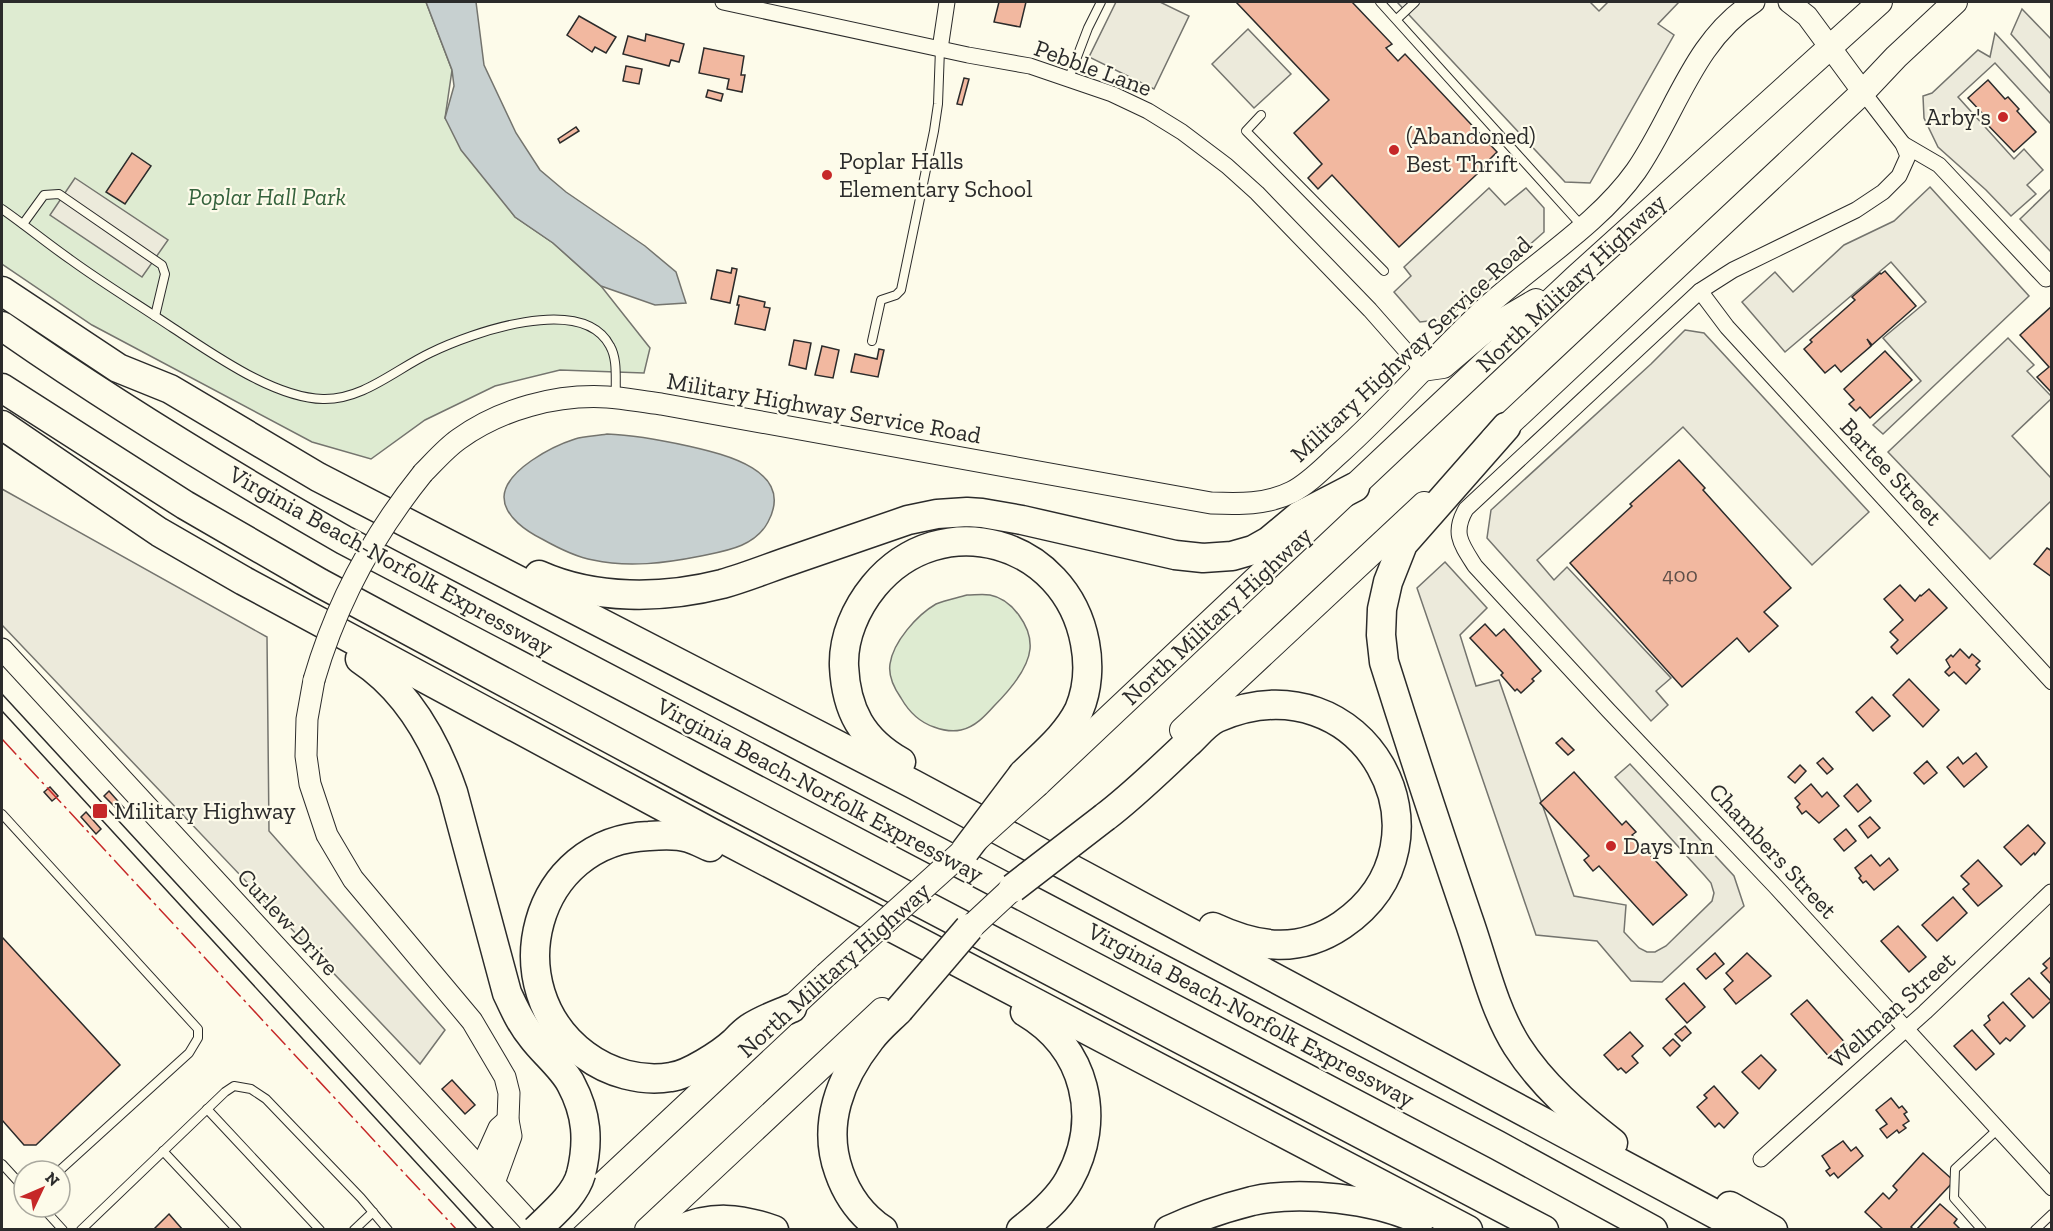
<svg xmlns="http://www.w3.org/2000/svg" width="2053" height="1231" viewBox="0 0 2053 1231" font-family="'Zilla Slab',serif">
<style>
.green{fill:#deebd1;stroke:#74746e;stroke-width:1.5}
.parking{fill:#eceadb;stroke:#74746e;stroke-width:1.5}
.water{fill:#c7d0d0;stroke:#74746e;stroke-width:1.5}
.building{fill:#f2b8a0;stroke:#2b2b2b;stroke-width:1.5}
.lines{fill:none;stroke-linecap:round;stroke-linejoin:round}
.lane-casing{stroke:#2b2b2b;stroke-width:10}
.street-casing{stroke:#2b2b2b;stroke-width:17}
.secondary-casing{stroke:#2b2b2b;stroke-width:23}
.primary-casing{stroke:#2b2b2b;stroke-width:26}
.highway-casing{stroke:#2b2b2b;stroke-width:31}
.lane{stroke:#fdfbea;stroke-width:8}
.street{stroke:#fdfbea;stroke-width:15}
.secondary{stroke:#fdfbea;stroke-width:21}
.primary{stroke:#fdfbea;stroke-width:24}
.highway{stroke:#fdfbea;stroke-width:28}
.tram{stroke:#2b2b2b;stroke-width:1.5}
.secondary-bridge-casing{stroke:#2b2b2b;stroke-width:23;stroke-linecap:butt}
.primary-bridge-casing{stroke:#2b2b2b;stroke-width:26;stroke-linecap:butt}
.highway-bridge-casing{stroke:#2b2b2b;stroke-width:31;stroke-linecap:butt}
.secondary-bridge{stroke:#fdfbea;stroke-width:21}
.primary-bridge{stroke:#fdfbea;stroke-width:24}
.highway-bridge{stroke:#fdfbea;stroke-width:28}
.power{stroke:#c62828;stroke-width:1.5;stroke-dasharray:21 4.5 3 4.5;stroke-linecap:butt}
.poi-dot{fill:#c62828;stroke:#fdfbea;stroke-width:2}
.labels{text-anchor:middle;stroke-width:4.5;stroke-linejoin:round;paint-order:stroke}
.number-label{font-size:21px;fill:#5d4e48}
.street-label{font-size:24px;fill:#2b2b2b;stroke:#fdfbea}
.poi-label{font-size:24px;fill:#2b2b2b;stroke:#fdfbea;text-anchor:start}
.park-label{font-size:24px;font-style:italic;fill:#34623c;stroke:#fdfbea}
</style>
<rect width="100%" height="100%" fill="#fdfbea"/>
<!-- green -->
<g class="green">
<polygon points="2,2 426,2 452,70 445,118 515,217 553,243 601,286 650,348 644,373 560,370 495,386 425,420 371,459 312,442 92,325 2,264"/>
<path d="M967,595C974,595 983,594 990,595C1012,599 1032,627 1030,649C1028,670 1008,692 994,706C985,716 975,727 961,730C952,732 942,730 934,727C919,722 909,712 901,698C894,688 888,677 890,664C893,642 917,615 936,604C945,600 957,598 967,595Z"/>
</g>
<!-- parking -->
<g class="parking">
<polygon points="1116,2 1160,2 1189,16 1154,89 1089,57"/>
<polygon points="1397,2 1590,2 1599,11 1608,2 1679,2 1658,24 1674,35 1590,183 1565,182"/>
<polygon points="2022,9 2051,39 2051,79 2011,34"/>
<polygon points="1248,29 1291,74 1254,108 1212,64"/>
<polygon points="1995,33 2051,94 2051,124 1995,63 1958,97 2014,159 2024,149 2043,170 2027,185 2036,194 2011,216 1986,190 1938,147 1924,118 1923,96 1932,93 1978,50 1990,57"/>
<polygon points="75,178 168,240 142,277 50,215"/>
<polygon points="1930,187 2029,296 1883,434 1873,425 1921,381 1883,338 1926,302 1891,262 1785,352 1742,302 1775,272 1793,292 1844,245 1894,221"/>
<polygon points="1489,188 1505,205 1526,188 1544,208 1544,232 1446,319 1420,322 1394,292 1411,276 1404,267"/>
<polygon points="2051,189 2052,252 2051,252 2020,219"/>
<polygon points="1685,330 1704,333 1869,512 1812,565 1683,427 1537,560 1554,580 1567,567 1671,678 1656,691 1668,705 1651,721 1487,538 1491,510 1651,364"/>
<polygon points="2008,338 2034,365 2027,371 2051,396 2051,399 2012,436 2051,478 2051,501 1990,559 1888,452"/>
<polygon points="2,489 267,637 269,831 445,1030 420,1064 2,625"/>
<polygon points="1445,562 1487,608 1460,635 1476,686 1499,680 1574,896 1626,905 1624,932 1639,948 1647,952 1655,952 1666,946 1712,901 1714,893 1711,883 1705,876 1615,777 1630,764 1734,876 1744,906 1662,982 1631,981 1597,941 1536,935 1417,588"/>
</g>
<!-- water -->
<g class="water">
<polygon points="426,2 476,2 484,65 516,133 540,170 566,192 645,246 676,272 686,303 655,305 601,286 553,243 515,217 461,150 445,118 454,86 452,70"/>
<path d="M607,434C635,435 661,440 688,446C723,454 796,470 768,522C755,547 725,551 701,556C666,563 628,568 593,560C575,557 558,548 542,539C528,532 504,517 504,497C505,470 553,446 575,439C585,436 597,436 607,434Z"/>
</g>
<!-- building -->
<g class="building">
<polygon points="999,2 1026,2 1020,27 994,22"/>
<polygon points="1236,2 1352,2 1392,44 1386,48 1398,61 1405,54 1497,152 1489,160 1491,161 1399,247 1332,175 1318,189 1308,178 1322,164 1294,133 1329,100"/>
<polygon points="579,16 616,37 606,53 595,47 592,52 567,35"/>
<polygon points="646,34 684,44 679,62 671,60 669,66 623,54 628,36 645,41"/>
<polygon points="704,48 744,56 741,75 745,75 742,92 727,89 729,79 699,73"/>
<polygon points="626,66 642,69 639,84 623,81"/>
<polygon points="964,78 969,79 962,105 957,104"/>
<polygon points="1988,80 2005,99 2008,97 2019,109 2017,111 2036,132 2014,152 1981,118 1985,116 1968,98"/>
<polygon points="708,90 723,94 721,101 706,97"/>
<polygon points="576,127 579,131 560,143 558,139"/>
<polygon points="132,153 151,166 125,204 106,192"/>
<polygon points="732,268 737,269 730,303 711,299 717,270 731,273"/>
<polygon points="1885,271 1916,306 1872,345 1867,339 1871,346 1841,372 1835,365 1825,373 1804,349 1812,342 1810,340 1855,300 1852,297 1880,273 1881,274"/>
<polygon points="739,296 765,302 764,307 770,308 765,330 735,324 739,305 737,305"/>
<polygon points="2052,306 2052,393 2037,377 2049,367 2020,335"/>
<polygon points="794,340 811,343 806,369 789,365"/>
<polygon points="822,346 839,350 833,378 815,375"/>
<polygon points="879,349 884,350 878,377 851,372 855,354 877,359"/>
<polygon points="1885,351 1912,380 1870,418 1860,407 1856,411 1849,404 1854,400 1844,389"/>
<polygon points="1679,460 1705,488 1703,490 1791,588 1764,612 1778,626 1749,652 1737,638 1682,687 1570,563 1632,506 1630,504"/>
<polygon points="2047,548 2052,551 2052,577 2034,564"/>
<polygon points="1900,585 1915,601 1920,595 1921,596 1929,589 1947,608 1897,654 1891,647 1898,640 1890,632 1903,620 1884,599"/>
<polygon points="1485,624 1496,636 1504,629 1541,671 1532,679 1534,681 1521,693 1517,689 1515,691 1501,675 1503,673 1470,638"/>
<polygon points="1960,649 1969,658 1972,654 1980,661 1976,665 1980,669 1966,684 1954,672 1949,676 1945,672 1950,667 1946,660 1951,655 1953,657"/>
<polygon points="1909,679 1939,710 1923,727 1893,695"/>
<polygon points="1872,697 1890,716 1873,731 1856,712"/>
<polygon points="1562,738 1574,750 1568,755 1556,743"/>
<polygon points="1976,753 1987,767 1964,787 1947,767 1958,757 1963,764"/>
<polygon points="1823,758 1833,769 1827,774 1817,763"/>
<polygon points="1927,761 1937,773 1924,784 1914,773"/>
<polygon points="1800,765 1806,771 1795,783 1788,777"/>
<polygon points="1574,772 1622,825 1626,821 1636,832 1632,835 1687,895 1653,925 1599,866 1593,871 1584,860 1589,856 1540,803"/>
<polygon points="1811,784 1822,797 1827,792 1839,806 1819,823 1806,811 1802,814 1797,807 1800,804 1795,798"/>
<polygon points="1857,784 1871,801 1858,812 1844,796"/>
<polygon points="50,787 58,796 52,801 44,792"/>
<polygon points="109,791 124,808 120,812 104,796"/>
<polygon points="86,812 101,829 96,834 81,817"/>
<polygon points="1870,817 1880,828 1868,838 1859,826"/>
<polygon points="2028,825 2045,843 2035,855 2034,853 2021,865 2004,847"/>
<polygon points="1846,829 1856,841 1844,851 1834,839"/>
<polygon points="1871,855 1880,866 1889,858 1898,870 1874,890 1866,881 1863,883 1859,878 1861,876 1855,868"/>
<polygon points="1978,860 2002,886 1978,906 1963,889 1969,884 1961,876"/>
<polygon points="1953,897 1967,913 1937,941 1922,925"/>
<polygon points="1898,926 1926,957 1909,972 1881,941"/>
<polygon points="2,937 120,1065 36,1145 24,1145 2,1120"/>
<polygon points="1715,953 1724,964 1706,979 1697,969"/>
<polygon points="1747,953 1771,976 1736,1004 1724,989 1733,981 1726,973"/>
<polygon points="2052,956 2052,985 2041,973 2047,968 2043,964"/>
<polygon points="2029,978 2051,1001 2033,1018 2011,994"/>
<polygon points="1684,983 1705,1007 1687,1023 1666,999"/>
<polygon points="1807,1000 1847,1045 1831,1059 1791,1014"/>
<polygon points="2003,1002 2025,1026 2010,1041 2006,1038 2000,1044 1984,1025 1990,1020 1988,1016"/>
<polygon points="1685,1026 1691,1033 1682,1041 1675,1034"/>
<polygon points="1972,1030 1994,1054 1976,1070 1954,1046"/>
<polygon points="1630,1032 1643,1046 1632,1056 1638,1063 1626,1073 1621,1068 1618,1070 1604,1055"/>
<polygon points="1673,1039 1680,1046 1670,1056 1663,1048"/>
<polygon points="1761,1055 1776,1070 1759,1089 1742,1072"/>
<polygon points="452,1080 475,1105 465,1114 442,1089"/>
<polygon points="1714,1086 1738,1113 1724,1128 1719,1123 1715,1127 1697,1107 1707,1098 1704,1095"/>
<polygon points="1891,1098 1899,1108 1902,1106 1907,1112 1904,1114 1909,1121 1903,1125 1906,1128 1899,1133 1897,1130 1887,1138 1880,1129 1887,1124 1876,1110"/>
<polygon points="1843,1141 1851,1151 1856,1147 1863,1156 1838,1178 1834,1173 1830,1176 1826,1171 1830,1168 1822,1156"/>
<polygon points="1923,1153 1954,1181 1911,1227 1914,1230 1884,1230 1865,1212 1883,1193 1889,1199 1897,1190 1893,1186"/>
<polygon points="1940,1204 1957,1219 1954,1223 1961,1230 1916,1230"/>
<polygon points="169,1214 183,1230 153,1230"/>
</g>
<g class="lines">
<defs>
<g id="lane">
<polyline points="1380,2 1581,225"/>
<polyline points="1397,19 1415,2"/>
<polyline points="1069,78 1088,28 1101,2"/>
<polyline points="1261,115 1246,131 1384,271"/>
<path d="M2,209C25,225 48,244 71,260C104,284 139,305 173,328C213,354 274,398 323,399C363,400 396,369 430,353C471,333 582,293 610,346C618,360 615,379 616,395"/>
<polyline points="23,224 44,195 59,194 162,265 165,274 155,316"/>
<polyline points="872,341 881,300 896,295 901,290 934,131 938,104 940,49"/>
<polyline points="2,814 198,1029 198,1038 189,1053 59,1171"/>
<polyline points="207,1109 320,1230"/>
<polyline points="163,1151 237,1230"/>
<polyline points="2,1164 24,1188"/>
<polyline points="42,1207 63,1230"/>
<polyline points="81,1230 225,1092 234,1086 251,1089 266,1099 361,1198 388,1230"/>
<polyline points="354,1230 373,1212"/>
<polyline points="1982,1230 1954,1198 1955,1169 1998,1129"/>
<polyline points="2035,1230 2052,1214"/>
</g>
<g id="street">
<polyline points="723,2 968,55 1030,66 1112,94 1148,111 1182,132 1227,166 1257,193 1370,310 1422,369"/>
<polyline points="940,49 947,2"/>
<path d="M1863,92L1903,144L1908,156L1899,176L1883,192L1856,210L1733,270L1700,291L1466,509C1452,533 1461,544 1475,566L1608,710L1776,887L2052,1188"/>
<polyline points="1903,144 1939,165 2046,279"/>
<polyline points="1700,291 1727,327 2052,682"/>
<polyline points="1761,1159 1925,1012 2051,892"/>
</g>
<g id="secondary">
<polyline points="1789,2 1807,16 1863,92"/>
<path d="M423,473C434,462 446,448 459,439C501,409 556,394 607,397C625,398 643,402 661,404L1211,503C1239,504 1266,505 1292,492C1310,483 1325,466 1341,452C1390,408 1433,357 1482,311C1531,265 1597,226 1636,171C1676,113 1693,41 1754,2"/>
<polyline points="2,649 537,1230"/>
<polyline points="314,680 307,719 306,756 310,784 327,835 353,879 472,1021 505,1077 509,1093 508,1120 511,1136 494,1183"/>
<polyline points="481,1168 499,1128 508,1120"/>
</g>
<g id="primary">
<polyline points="1422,369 1443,366 1483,332 1536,301"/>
<polyline points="1493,439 1863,92 1896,57 1955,2"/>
<polyline points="1182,730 1424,504"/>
<polyline points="1038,784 1576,277 1880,2"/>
<polyline points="558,1226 826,975"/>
<polyline points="647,1230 882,1010"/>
</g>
<g id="highway">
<polyline points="2,291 118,368 170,389 318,477 913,784 1745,1230"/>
<path d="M2,326C112,403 227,473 344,540L1497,1145L1653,1230"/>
<polyline points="2,388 185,505 320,583 696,785 1544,1230"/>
<polyline points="2,425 159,532 244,581 710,832 1468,1230"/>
<path d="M1506,427L1403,544L1388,582L1382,609L1381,635L1384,662C1411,748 1439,833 1468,918C1483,960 1493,1008 1517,1046C1542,1085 1577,1115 1613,1143"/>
<path d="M539,575C595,600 663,599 722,584C747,577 771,567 795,559C833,546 870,533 908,520L937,514L967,512L982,513L1022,520L1175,555L1203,558L1232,556L1253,550L1269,541L1299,516L1355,487"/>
<path d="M360,659C407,690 435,740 453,792L507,993C514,1008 521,1024 532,1037C543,1052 563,1068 571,1084C587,1114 589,1141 581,1174"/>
<path d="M901,762C862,740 846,710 844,666C843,637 856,608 874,586C941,505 1066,540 1085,643C1089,664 1088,689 1079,710C1066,736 1043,754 1023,774"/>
<path d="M1105,817C1134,795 1160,769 1187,744C1196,736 1206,723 1217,718C1364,654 1464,841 1342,925C1299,954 1258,948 1213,927"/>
<path d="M710,847C703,844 696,840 689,838C677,834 661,835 649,836C533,840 495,988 585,1055C609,1073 641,1082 671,1077C688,1075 721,1054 734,1042C739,1037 744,1031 751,1027C763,1019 778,1014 792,1008"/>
<polyline points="1730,1206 1773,1230"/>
<path d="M678,1230C712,1215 740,1218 774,1230"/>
<path d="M883,1230C862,1216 847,1195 839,1172C822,1125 840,1078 870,1040C878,1029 889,1020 899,1010"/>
<path d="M1021,1230C1039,1216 1058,1200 1069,1180C1103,1119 1086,1048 1025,1012"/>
<path d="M1169,1230C1195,1218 1224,1208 1252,1201C1301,1190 1375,1199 1420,1220"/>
</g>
</defs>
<!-- lane casing -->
<use href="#lane" class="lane-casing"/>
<!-- street casing -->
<use href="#street" class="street-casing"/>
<!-- secondary casing -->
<use href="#secondary" class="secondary-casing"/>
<!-- primary casing -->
<use href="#primary" class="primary-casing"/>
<!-- highway casing -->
<use href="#highway" class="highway-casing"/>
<!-- lane -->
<use href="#lane" class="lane"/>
<!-- street -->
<use href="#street" class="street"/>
<!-- secondary -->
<use href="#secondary" class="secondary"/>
<!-- primary -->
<use href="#primary" class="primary"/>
<!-- highway -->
<use href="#highway" class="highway"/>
<!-- tram -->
<g class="tram">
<polyline points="2,694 495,1230"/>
<polyline points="2,711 478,1230"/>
</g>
<defs>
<path id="secondary-bridge" d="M314,680C336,604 373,535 423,473"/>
<g id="primary-bridge">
<polyline points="956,941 1027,875"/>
<polyline points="826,975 1038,784"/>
</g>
<g id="highway-bridge">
<polyline points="965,851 1023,774"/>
<polyline points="1013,888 1105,817"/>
<polyline points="899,1010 969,928"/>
<path d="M536,1230C552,1214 575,1196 581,1174"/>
</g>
</defs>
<!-- secondary-bridge casing -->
<use href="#secondary-bridge" class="secondary-bridge-casing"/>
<!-- primary-bridge casing -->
<use href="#primary-bridge" class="primary-bridge-casing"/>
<!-- highway-bridge casing -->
<use href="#highway-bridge" class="highway-bridge-casing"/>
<!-- secondary-bridge -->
<use href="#secondary-bridge" class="secondary-bridge"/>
<!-- primary-bridge -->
<use href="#primary-bridge" class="primary-bridge"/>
<!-- highway-bridge -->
<use href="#highway-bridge" class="highway-bridge"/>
<!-- power -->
<polyline class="power" points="2,739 457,1230"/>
</g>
<!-- markers -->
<g class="poi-dot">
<circle cx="2003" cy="117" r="6"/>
<circle cx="1394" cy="150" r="6"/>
<circle cx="827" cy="175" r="6"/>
<rect x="92" y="803" width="16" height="16" rx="3"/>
<circle cx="1611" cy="846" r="6"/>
</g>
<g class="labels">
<!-- number labels -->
<g class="number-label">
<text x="1680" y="582">400</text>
</g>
<!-- street labels -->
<g class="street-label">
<text transform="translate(1093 68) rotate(20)" y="8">Pebble Lane</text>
<text transform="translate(1571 283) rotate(-43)" y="8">North Military Highway</text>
<text transform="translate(1411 349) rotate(-43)" y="8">Military Highway Service Road</text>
<text transform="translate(824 408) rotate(10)" y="8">Military Highway Service Road</text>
<text transform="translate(1891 472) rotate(47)" y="8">Bartee Street</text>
<text transform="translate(391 561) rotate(29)" y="8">Virginia Beach-Norfolk Expressway</text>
<text transform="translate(1217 616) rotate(-43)" y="8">North Military Highway</text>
<text transform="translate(820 790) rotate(28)" y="8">Virginia Beach-Norfolk Expressway</text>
<text transform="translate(1773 851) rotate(47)" y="8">Chambers Street</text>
<text transform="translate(288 922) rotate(47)" y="8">Curlew Drive</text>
<text transform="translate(834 970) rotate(-42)" y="8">North Military Highway</text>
<text transform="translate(1892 1010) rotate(-42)" y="8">Wellman Street</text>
<text transform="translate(1251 1015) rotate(28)" y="8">Virginia Beach-Norfolk Expressway</text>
</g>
<!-- poi labels -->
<g class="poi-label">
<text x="1991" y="125" text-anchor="end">Arby's</text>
<text x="1406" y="144">(Abandoned)<tspan x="1406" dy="28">Best Thrift</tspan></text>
<text x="839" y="169">Poplar Halls<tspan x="839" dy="28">Elementary School</tspan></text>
<text x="114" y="819">Military Highway</text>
<text x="1623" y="854">Days Inn</text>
</g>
<!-- park labels -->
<g class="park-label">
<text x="267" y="205">Poplar Hall Park</text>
</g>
</g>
<!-- border -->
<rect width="2053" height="1231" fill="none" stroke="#2b2b2b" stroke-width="6"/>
<!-- north arrow -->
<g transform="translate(42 1189) rotate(46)"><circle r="28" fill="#fdfbea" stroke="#a9a89e" stroke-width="1.5"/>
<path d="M0-4.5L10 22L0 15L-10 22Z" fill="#c62828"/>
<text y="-9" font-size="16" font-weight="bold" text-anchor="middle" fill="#2b2b2b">N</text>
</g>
</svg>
